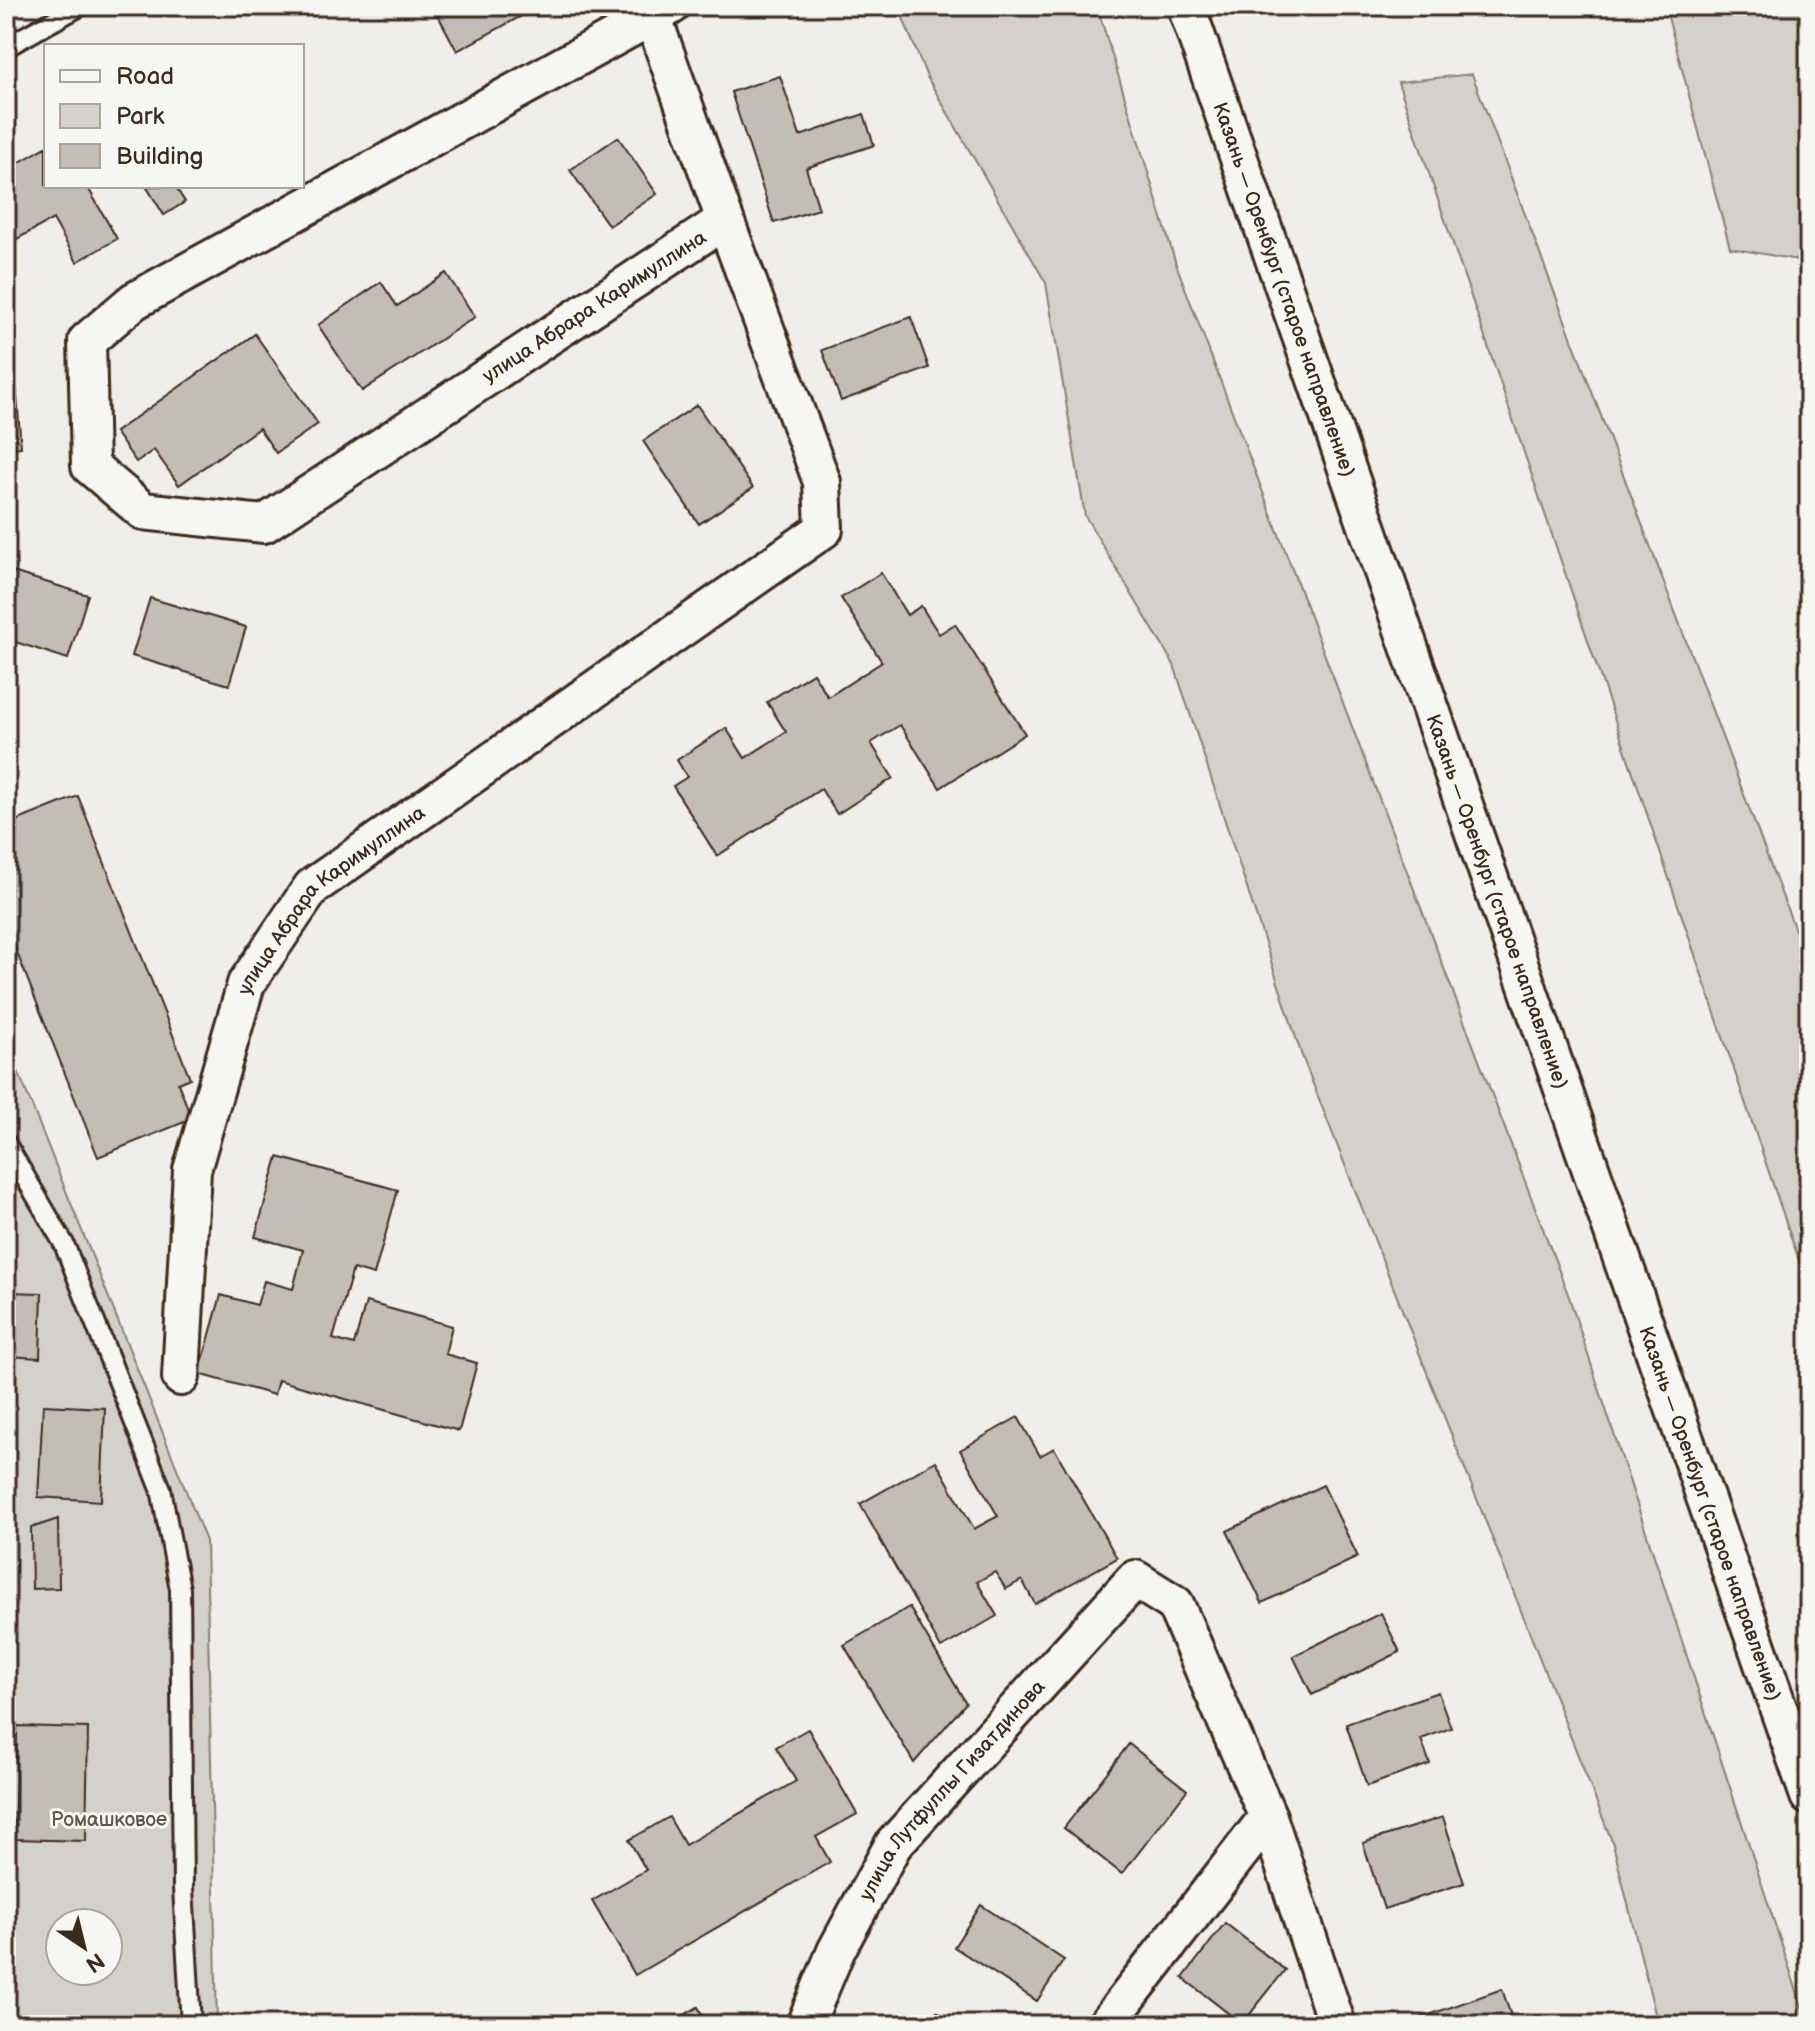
<svg xmlns="http://www.w3.org/2000/svg" width="1815" height="2031" viewBox="0 0 1815 2031" font-family="'Balsamiq Sans',sans-serif">
<style>
.green{fill:#d4d1cc;stroke:#887e75;stroke-width:2;fill-rule:evenodd}
.building{fill:#c2bdb7;stroke:#3b2a1e;stroke-width:2}
.lines{fill:none;stroke-linecap:round;stroke-linejoin:round}
.lane-casing{stroke:#3b2a1e;stroke-width:24}
.street-casing{stroke:#3b2a1e;stroke-width:42}
.lane{stroke:#f6f6f2;stroke-width:18}
.street{stroke:#f6f6f2;stroke-width:36}
.labels{text-anchor:middle;stroke-width:6;stroke-linejoin:round;paint-order:stroke}
.street-label{font-size:20px;fill:#3b2a1e;stroke:#f6f6f2}
.park-label{font-size:20px;fill:#61544a;stroke:#f6f6f2}
</style>
<rect width="100%" height="100%" fill="#efeeea"/>
<filter id="ink" filterUnits="userSpaceOnUse"><feTurbulence type="fractalNoise" baseFrequency=".0125" numOctaves="2"/><feDisplacementMap in="SourceGraphic" scale="16" xChannelSelector="R" yChannelSelector="G"/><feConvolveMatrix kernelMatrix="1 2 1 2 8 2 1 2 1" color-interpolation-filters="sRGB"/></filter>
<g filter="url(#ink)">
<!-- green -->
<g class="green">
<polygon points="898,6 1097,6 1176,264 1569,1297 1808,2025 1658,2025 1613,1844 1302,1056 1174,665 1085,516 1046,283 927,77"/>
<polygon points="1665,6 1809,6 1809,262 1730,248"/>
<polygon points="1472,74 1809,967 1809,1290 1398,82"/>
<path d="M6,1041L206,1541L217,2025H6ZM60,1923H108V1971H60Z"/>
</g>
<!-- building -->
<g class="building">
<polygon points="433,6 540,6 457,51"/>
<polygon points="780,76 800,136 864,114 874,145 806,168 819,209 774,223 731,92"/>
<polygon points="618,137 657,194 609,226 570,170"/>
<polygon points="46,147 46,186 87,186 117,239 77,262 53,219 6,245 6,170"/>
<polygon points="146,186 175,186 185,202 164,215"/>
<polygon points="446,273 475,317 362,391 318,325 381,282 397,306"/>
<polygon points="911,317 929,368 841,401 822,350"/>
<polygon points="255,334 318,424 276,453 259,428 179,485 154,450 136,462 115,432"/>
<polygon points="13,347 21,447 6,448 6,348"/>
<polygon points="697,405 753,488 699,524 643,441"/>
<polygon points="6,570 88,595 68,659 6,639"/>
<polygon points="881,573 907,615 921,606 939,634 955,624 1025,734 940,788 900,725 871,743 893,778 837,814 821,789 717,856 673,786 687,777 677,760 726,728 745,758 786,732 767,702 813,673 828,697 882,662 841,598"/>
<polygon points="150,598 246,627 229,685 132,656"/>
<polygon points="78,796 190,1078 178,1083 192,1119 98,1157 6,925 6,825"/>
<polygon points="278,1157 398,1190 374,1275 353,1269 333,1339 354,1345 366,1302 452,1326 445,1354 477,1363 459,1431 278,1380 274,1395 199,1374 221,1295 257,1305 264,1281 293,1289 303,1250 255,1237"/>
<polygon points="6,1292 42,1293 40,1358 6,1356"/>
<polygon points="43,1405 105,1408 101,1501 38,1497"/>
<polygon points="1018,1417 1040,1456 1054,1448 1117,1558 1035,1604 1022,1580 1006,1589 995,1572 977,1582 997,1616 941,1648 860,1504 936,1461 974,1529 998,1516 960,1450"/>
<polygon points="1323,1485 1358,1557 1262,1603 1227,1531"/>
<polygon points="58,1519 59,1588 32,1589 31,1528"/>
<polygon points="909,1607 966,1703 914,1763 844,1645"/>
<polygon points="1381,1613 1400,1652 1312,1695 1293,1656"/>
<polygon points="1438,1692 1451,1728 1421,1739 1430,1764 1367,1786 1346,1724"/>
<polygon points="17,1726 88,1728 86,1841 14,1839"/>
<polygon points="808,1729 857,1814 816,1837 830,1862 635,1975 592,1901 646,1870 629,1840 669,1817 685,1845 796,1781 776,1747"/>
<polygon points="1129,1744 1187,1790 1122,1874 1064,1828"/>
<polygon points="1443,1817 1464,1883 1384,1909 1363,1843"/>
<polygon points="981,1905 1064,1960 1037,2001 954,1947"/>
<polygon points="1225,1923 1285,1970 1242,2024 1183,1978"/>
<polygon points="1502,1989 1514,2025 1423,2025 1420,2018"/>
<polygon points="698,2007 708,2025 668,2025"/>
<polygon points="937,2011 959,2025 928,2025"/>
</g>
<g class="lines">
<defs>
<g id="lane">
<polyline points="6,47 80,6"/>
<polyline points="6,1144 64,1244 161,1489 180,1589 183,1888 191,2025"/>
</g>
<g id="street">
<path id="s1" d="M1186,6L1809,1796"/>
<polyline points="653,18 725,220"/>
<path id="s2" d="M181,1377L192,1170L246,984L312,887L824,529L822,482L725,220L264,524L143,511L90,466L87,341L134,301L671,6"/>
<path id="s3" d="M805,2025L836,1951L893,1845L1135,1579L1175,1604L1268,1817L1337,2025"/>
<polyline points="1106,2025 1268,1817"/>
</g>
</defs>
<!-- lane casing -->
<use href="#lane" class="lane-casing"/>
<!-- street casing -->
<use href="#street" class="street-casing"/>
<!-- lane -->
<use href="#lane" class="lane"/>
<!-- street -->
<use href="#street" class="street"/>
</g>
</g>
<g class="labels">
<!-- street labels -->
<g class="street-label">
<text dy="7" stroke="none"><textPath href="#s1" startOffset="300">Казань — Оренбург (старое направление)</textPath></text>
<text transform="translate(594 306) rotate(-33)" y="7">улица Абрара Каримуллина</text>
<text dy="7" stroke="none"><textPath href="#s1" startOffset="948">Казань — Оренбург (старое направление)</textPath></text>
<text dy="7" stroke="none"><textPath href="#s2" startOffset="522">улица Абрара Каримуллина</textPath></text>
<text dy="7" stroke="none"><textPath href="#s1" startOffset="1596">Казань — Оренбург (старое направление)</textPath></text>
<text dy="7" stroke="none"><textPath href="#s3" startOffset="280">улица Лутфуллы Гизатдинова</textPath></text>
</g>
<!-- park labels -->
<g class="park-label">
<text x="109" y="1826">Ромашковое</text>
</g>
</g>
<!-- margin -->
<rect width="1815" height="2031" fill="none" stroke="#f6f6f2" stroke-width="32"/>
<rect x="16" y="16" width="1783" height="1999" fill="none" stroke="#3b2a1e" stroke-width="3" filter="url(#ink)"/>
<!-- legend -->
<rect x="44" y="44" width="260" height="144" fill="#f6f6f2" stroke="#aba49d" stroke-width="2"/>
<rect x="60" y="70" width="40" height="12" fill="#f6f6f2" stroke="#aba49d" stroke-width="2"/>
<text x="116" y="84" font-size="24" fill="#3b2a1e">Road</text>
<rect x="60" y="104" width="40" height="24" fill="#d4d1cc" stroke="#aba49d" stroke-width="2"/>
<text x="116" y="124" font-size="24" fill="#3b2a1e">Park</text>
<rect x="60" y="144" width="40" height="24" fill="#c2bdb7" stroke="#aba49d" stroke-width="2"/>
<text x="116" y="164" font-size="24" fill="#3b2a1e">Building</text>
<!-- north arrow -->
<g transform="translate(84 1947) rotate(145)"><circle r="38" fill="#f6f6f2" stroke="#aba49d" stroke-width="2"/>
<path d="M0-6L14 30L0 20L-14 30Z" fill="#3b2a1e"/>
<text y="-12" font-size="22" font-weight="bold" text-anchor="middle" fill="#3b2a1e">N</text>
</g>
</svg>
